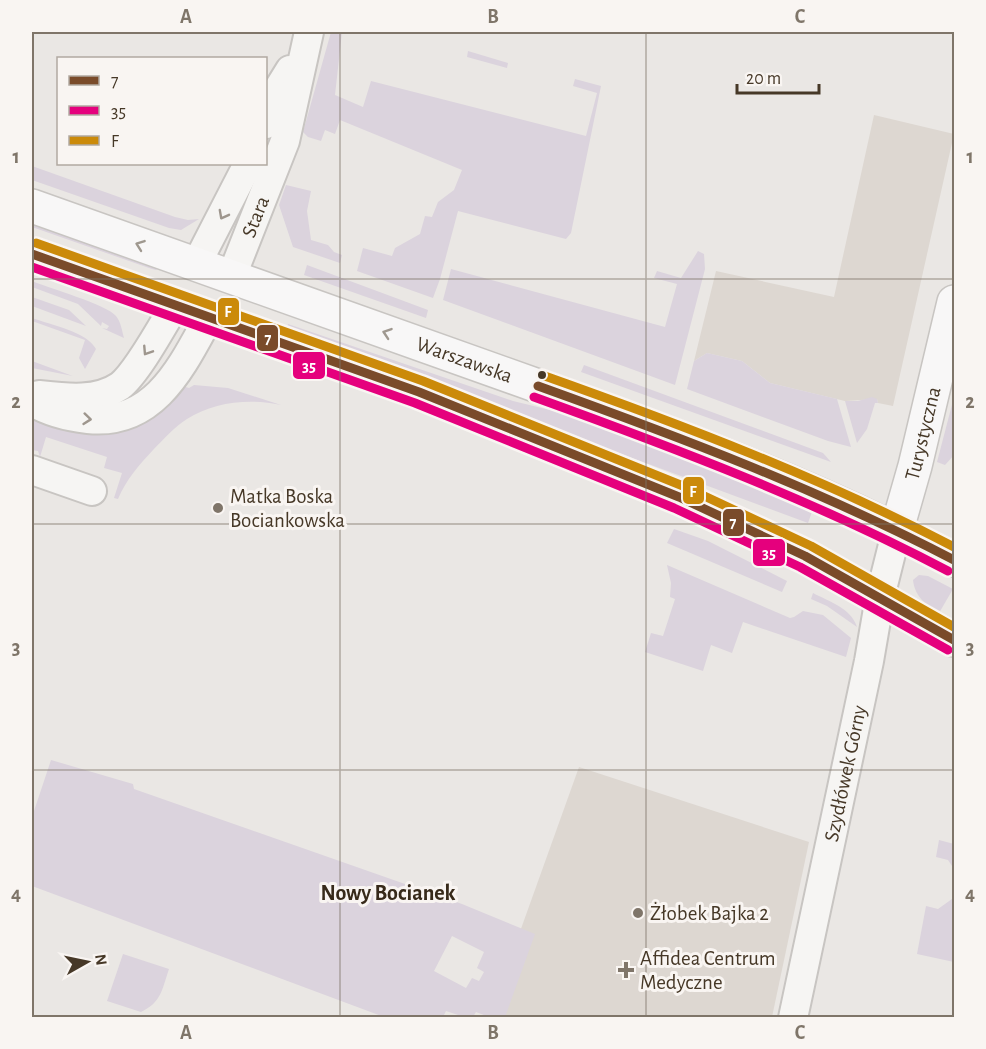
<svg xmlns="http://www.w3.org/2000/svg" width="986" height="1049" viewBox="0 0 986 1049" font-family="'Alegreya Sans',sans-serif">
<style>
.built{fill:#ddd7d1}
.green{fill:#dbd3dd;fill-rule:evenodd}
.lines{fill:none;stroke-linecap:round;stroke-linejoin:round}
.street-casing{stroke:#c8c5c2;stroke-width:32}
.secondary-casing{stroke:#c8c5c2;stroke-width:36}
.street{stroke:#f6f5f3;stroke-width:28}
.secondary{stroke:#f8f7f7;stroke-width:33}
.bus-1-casing{stroke:#f9f5f2;stroke-width:14}
.bus-2-casing{stroke:#f9f5f2;stroke-width:14}
.bus-3-casing{stroke:#f9f5f2;stroke-width:14}
.bus-1{stroke:#7a4b2a;stroke-width:9}
.bus-2{stroke:#e5007d;stroke-width:9}
.bus-3{stroke:#cb8a0a;stroke-width:9}
.oneway{stroke:#9e968d}
.oneway2{stroke:#9f988f}
.grid{fill:none;stroke:#7f7569;stroke-width:1.5;stroke-opacity:0.55}
.bus-dot{fill:#463827;stroke:#f9f5f2;stroke-width:2}
.poi-dot{fill:#7f7569;stroke:#f9f5f2;stroke-width:2}
.labels{text-anchor:middle;stroke-width:6;stroke-linejoin:round;paint-order:stroke}
.street-label{font-size:21px;fill:#463827;stroke:#f9f5f2}
.poi-label{font-size:21px;fill:#463827;stroke:#f9f5f2;text-anchor:start}
.neighbourhood-label{font-size:22px;font-weight:bold;fill:#372a1a;stroke:#f9f5f2}
.line-badge{stroke:#f9f5f2;stroke-width:2}
.badge-label{font-size:16px;text-anchor:middle;font-weight:bold;fill:#fff}
.neatline{fill:none;stroke:#7f7569;stroke-width:2}
.grid-label{font-size:20px;text-anchor:middle;font-weight:bold;fill:#7f7569}
</style>
<rect width="100%" height="100%" fill="#eae7e4"/>
<!-- built -->
<g class="built">
<polygon points="874,115 954,134 893,406 878,403 877,399 845,401 770,383 742,361 707,353 694,361 716,271 834,297"/>
<polygon points="579,767 809,842 772,1017 489,1018"/>
</g>
<!-- green -->
<g class="green">
<polygon points="331,32 342,32 335,95 363,107 371,81 586,136 597,93 573,86 575,79 601,86 571,233 566,239 458,211 440,279 433,298 357,271 363,248 392,256 395,248 420,234 425,216 432,217 438,202 454,190 462,170 340,120 335,134 325,130 321,141 308,137 303,132"/>
<polygon points="468,51 508,63 507,68 467,57"/>
<polygon points="32,166 175,217 188,220 199,219 181,230 169,228 32,180"/>
<polygon points="286,185 311,191 307,211 311,240 328,245 334,252 342,255 340,263 293,247 279,205"/>
<polygon points="32,219 158,268 156,270 152,269 32,227"/>
<polygon points="698,251 704,254 705,269 675,385 443,300 451,269 665,327 677,284 654,278 657,271 681,278"/>
<polygon points="307,265 428,310 426,318 304,275"/>
<path d="M32,281C48,288 106,304 116,316C121,322 122,331 124,338L102,328L107,329L109,326L102,322L101,326L78,304L32,287Z"/>
<polygon points="32,297 69,310 86,326 32,306"/>
<path d="M32,318C51,325 86,331 96,349L85,369L79,358L85,340L32,321Z"/>
<polygon points="288,324 513,401 620,427 813,509 808,523 286,330"/>
<polygon points="707,353 742,361 770,383 837,399 851,447 828,441 687,389 694,361"/>
<polygon points="32,361 70,375 73,376 32,368"/>
<polygon points="584,365 823,453 831,462 581,372"/>
<path d="M194,385L228,388L281,405C250,398 213,402 187,419C174,427 164,439 153,450C139,465 126,480 118,499L114,498L122,473L104,468L107,457L46,437L40,457L38,451L32,450V417C75,431 112,446 152,416C163,408 172,396 182,386L189,388Z"/>
<polygon points="872,397 877,399 878,403 875,403 867,429 857,443 845,401 858,401"/>
<polygon points="954,397 954,455 945,465 937,462"/>
<polygon points="674,529 708,541 787,581 782,592 667,543"/>
<polygon points="667,565 790,618 794,617 803,611 823,615 851,638 846,657 743,622 732,653 711,645 703,671 645,652 651,633 663,636 675,599 670,597 671,583"/>
<path d="M919,575L928,576L953,589L939,613C925,604 915,597 913,580Z"/>
<path d="M813,593C830,602 851,608 857,627L827,606L811,599Z"/>
<path d="M51,760L133,784L134,789L462,904L535,934L505,1017H489L476,1012L473,1017H464L446,1011L443,1017H384L32,886V817ZM452,936L484,952L477,968L484,972L479,981L472,978L466,988L434,971Z"/>
<polygon points="939,840 954,844 954,869 948,860 936,857"/>
<polygon points="954,889 954,962 917,954 926,906 938,909 952,899"/>
<path d="M123,954L169,969C162,989 162,1002 141,1012L107,1001Z"/>
</g>
<g class="lines">
<defs>
<g id="street">
<polyline points="266,124 277,91 290,70"/>
<polyline points="196,265 248,164"/>
<path id="s1" d="M231,278L285,141L309,32"/>
<path d="M39,395C66,398 97,402 120,386C137,373 163,325 175,305"/>
<path d="M32,402C49,412 68,417 88,419C155,426 182,366 209,317"/>
<polyline points="32,470 92,491"/>
<path id="s2" d="M793,1018L869,661L880,597L897,529"/>
</g>
<g id="secondary">
<path id="s3" d="M32,206C200,266 369,325 538,386C680,437 821,488 954,560"/>
<polyline points="32,254 419,392 679,497 805,556 954,640"/>
<path id="s4" d="M897,529L915,466L954,302"/>
</g>
</defs>
<!-- street casing -->
<use href="#street" class="street-casing"/>
<!-- secondary casing -->
<use href="#secondary" class="secondary-casing"/>
<!-- street -->
<use href="#street" class="street"/>
<!-- secondary -->
<use href="#secondary" class="secondary"/>
<defs>
<g id="bus-1">
<polyline points="32,254 419,392 679,497 805,556 954,640"/>
<path d="M538,386C680,437 820,490 954,560"/>
</g>
<g id="bus-2">
<polyline points="32,267 415,403 674,508 800,567 948,650"/>
<path d="M534,397C675,448 815,501 948,571"/>
</g>
<g id="bus-3">
<polyline points="36,243 423,381 683,486 811,546 954,627"/>
<path d="M542,375C683,425 822,478 954,547"/>
</g>
</defs>
<!-- bus-1 casing -->
<use href="#bus-1" class="bus-1-casing"/>
<!-- bus-2 casing -->
<use href="#bus-2" class="bus-2-casing"/>
<!-- bus-3 casing -->
<use href="#bus-3" class="bus-3-casing"/>
<!-- bus-1 -->
<use href="#bus-1" class="bus-1"/>
<!-- bus-2 -->
<use href="#bus-2" class="bus-2"/>
<!-- bus-3 -->
<use href="#bus-3" class="bus-3"/>
</g>
<!-- one-way arrows -->
<defs><path id="oneway-chevron" d="M-2-3.5L2.5 0L-2 3.5" fill="none" stroke-width="1.6" stroke-linecap="round" stroke-linejoin="round" transform="scale(1.5)"/></defs>
<g class="oneway">
<use href="#oneway-chevron" transform="translate(223 215) rotate(118)"/>
<use href="#oneway-chevron" transform="translate(147 351) rotate(123)"/>
<use href="#oneway-chevron" transform="translate(87 419) rotate(6)"/>
</g>
<g class="oneway2">
<use href="#oneway-chevron" transform="translate(140 245) rotate(-160)"/>
<use href="#oneway-chevron" transform="translate(387 333) rotate(-161)"/>
</g>
<!-- grid -->
<path class="grid" d="M340,32V1018M646,32V1018M32,279H954M32,524H954M32,770H954"/>
<!-- markers -->
<circle class="bus-dot" cx="542" cy="375" r="5"/>
<g class="poi-dot">
<circle cx="218" cy="508" r="6"/>
<circle cx="638" cy="913" r="6"/>
<path d="M623 961h6v6h6v6h-6v6h-6v-6h-6v-6h6z"/>
</g>
<g class="labels">
<!-- street labels -->
<g class="street-label">
<text dy="7" stroke="none"><textPath href="#s1" startOffset="66">Stara</textPath></text>
<text dy="7" stroke="none"><textPath href="#s3" startOffset="459">Warszawska</textPath></text>
<text dy="7" stroke="none"><textPath href="#s4" startOffset="99">Turystyczna</textPath></text>
<text dy="7" stroke="none"><textPath href="#s2" startOffset="250">Szydłówek Górny</textPath></text>
</g>
<!-- poi labels -->
<g class="poi-label">
<text x="230" y="503">Matka Boska<tspan x="230" dy="24">Bociankowska</tspan></text>
<text x="650" y="920">Żłobek Bajka 2</text>
<text x="640" y="965">Affidea Centrum<tspan x="640" dy="24">Medyczne</tspan></text>
</g>
<!-- neighbourhood labels -->
<g class="neighbourhood-label">
<text x="388" y="900">Nowy Bocianek</text>
</g>
</g>
<g class="line-badge">
<rect x="217" y="297" width="23" height="29" rx="6" fill="#cb8a0a"/>
<rect x="256" y="324" width="23" height="28" rx="6" fill="#7a4b2a"/>
<rect x="292" y="351" width="34" height="29" rx="6" fill="#e5007d"/>
<rect x="682" y="476" width="23" height="29" rx="6" fill="#cb8a0a"/>
<rect x="722" y="508" width="23" height="29" rx="6" fill="#7a4b2a"/>
<rect x="752" y="538" width="34" height="29" rx="6" fill="#e5007d"/>
</g>
<g class="badge-label">
<text x="228" y="317">F</text>
<text x="268" y="344">7</text>
<text x="309" y="371">35</text>
<text x="693" y="497">F</text>
<text x="733" y="528">7</text>
<text x="769" y="558">35</text>
</g>
<!-- border -->
<rect width="986" height="1049" fill="none" stroke="#f9f5f2" stroke-width="66"/>
<!-- legend -->
<rect x="57" y="57" width="210" height="108" fill="#f9f5f2" stroke="#b1a9a1" stroke-width="1.5"/>
<rect x="69" y="76" width="30" height="9" fill="#7a4b2a" stroke="#b1a9a1" stroke-width="1.5"/>
<text x="111" y="87" font-size="18" fill="#463827">7</text>
<rect x="69" y="106" width="30" height="9" fill="#e5007d" stroke="#b1a9a1" stroke-width="1.5"/>
<text x="111" y="117" font-size="18" fill="#463827">35</text>
<rect x="69" y="136" width="30" height="9" fill="#cb8a0a" stroke="#b1a9a1" stroke-width="1.5"/>
<text x="111" y="147" font-size="18" fill="#463827">F</text>
<!-- north arrow -->
<g transform="translate(87 962) rotate(81)" stroke="#f9f5f2" stroke-width="4.5" paint-order="stroke">
<path d="M0-4.5L10 22L0 15L-10 22Z" fill="#463827"/>
<text y="-9" font-size="16" font-weight="bold" text-anchor="middle" fill="#463827">N</text>
</g>
<!-- scale -->
<path d="M737 84v9h82v-9" fill="none" stroke="#463827" stroke-width="3"/>
<text x="746" y="84" font-size="18" fill="#463827" stroke="#f9f5f2" stroke-width="4.5" paint-order="stroke">20 m</text>
<rect x="33" y="33" width="920" height="983" class="neatline"/>
<g class="grid-label">
<text x="186" y="23">A</text>
<text x="493" y="23">B</text>
<text x="800" y="23">C</text>
<text x="16" y="163">1</text>
<text x="970" y="163">1</text>
<text x="16" y="408">2</text>
<text x="970" y="408">2</text>
<text x="16" y="654">3</text>
<text x="970" y="654">3</text>
<text x="16" y="900">4</text>
<text x="970" y="900">4</text>
<text x="186" y="1039">A</text>
<text x="493" y="1039">B</text>
<text x="800" y="1039">C</text>
</g>
</svg>
